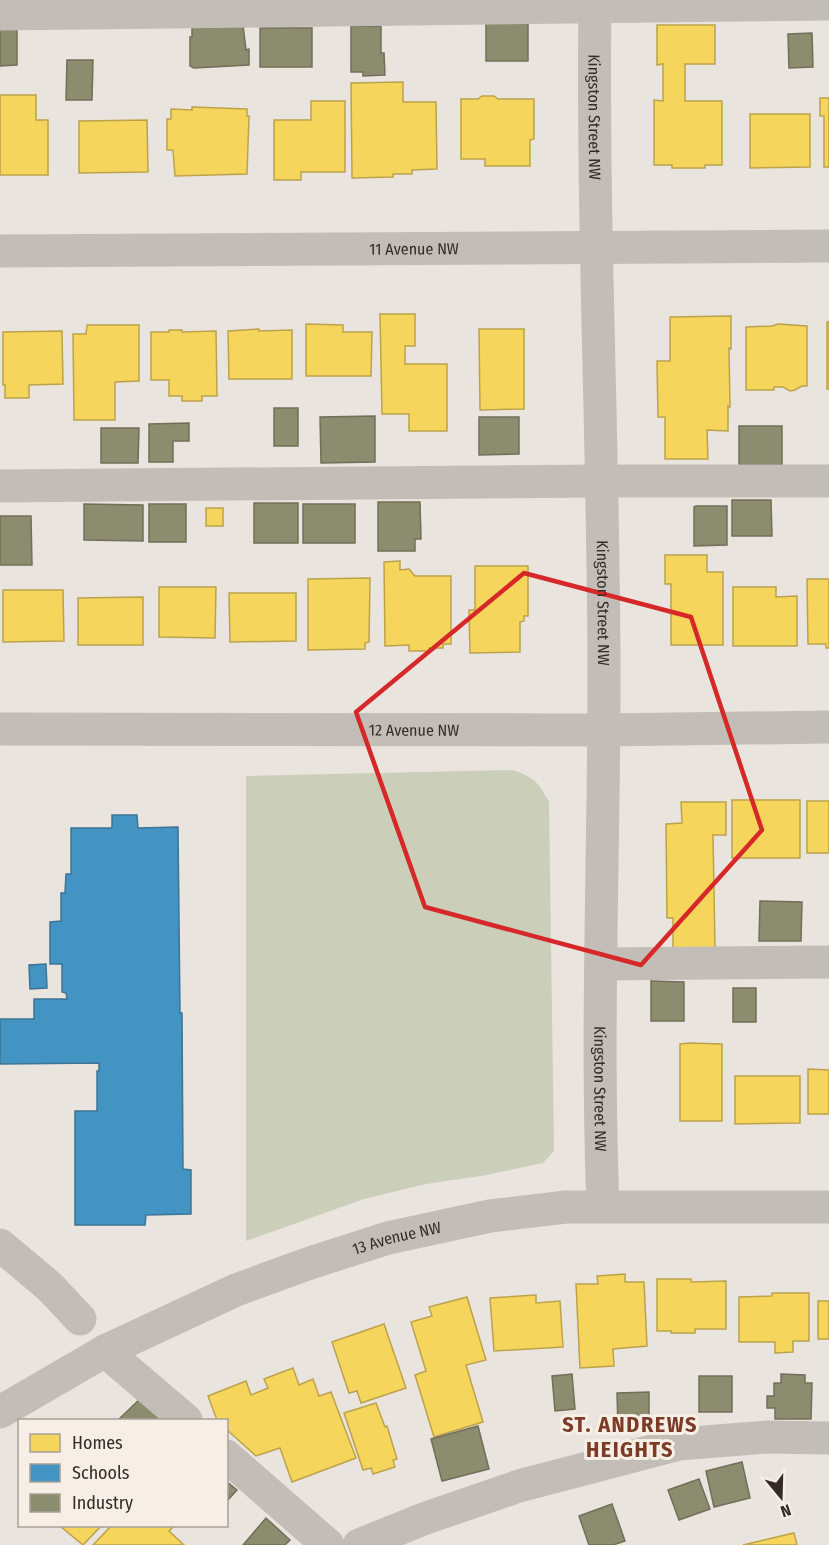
<svg xmlns="http://www.w3.org/2000/svg" width="829" height="1545" viewBox="0 0 829 1545" font-family="'Fira Sans Condensed',sans-serif">
<style>
.green{fill:#cbcfb9}
.homes{fill:#f6d55c;stroke:#bca24c;stroke-width:1.5}
.schools{fill:#4393c3;stroke:#3e7494;stroke-width:1.5}
.industry{fill:#8c8c6e;stroke:#716f59;stroke-width:1.5}
.lines{fill:none;stroke-linecap:round;stroke-linejoin:round}
.minor{stroke:#c3bdb8;stroke-width:33}
.marked{fill:none;stroke:#d62828;stroke-width:4.5;stroke-linejoin:round}
.labels{text-anchor:middle;stroke-width:6;stroke-linejoin:round;paint-order:stroke}
.street-label{font-size:16px;fill:#332b27;stroke:#f7efe5}
.district-label{font-size:22px;font-weight:bold;letter-spacing:1.5px;fill:#7b3b26;stroke:#f7efe5}
</style>
<rect width="100%" height="100%" fill="#eae4de"/>
<!-- green -->
<path class="green" d="M512,770C533,776 539,783 549,802L554,1151L543,1163L487,1175L426,1184L364,1199L246,1241V776Z"/>
<!-- homes -->
<g class="homes">
<polygon points="657,25 715,25 715,64 685,64 685,101 722,101 722,165 705,165 705,168 672,168 672,165 654,165 654,100 663,101 663,64 657,65"/>
<polygon points="403,82 403,102 436,102 437,169 412,170 412,174 393,174 393,177 352,178 351,83"/>
<polygon points="0,95 36,95 36,120 48,120 48,175 0,175"/>
<polygon points="482,96 494,96 498,99 534,99 534,139 530,140 530,166 485,166 485,159 461,159 461,99 478,99"/>
<polygon points="820,98 829,98 829,167 824,167 824,116 820,116"/>
<polygon points="311,101 345,101 345,172 301,172 301,180 274,180 274,120 311,120"/>
<polygon points="192,107 247,109 247,116 249,116 247,174 175,176 173,150 167,150 167,119 171,119 171,109 192,110"/>
<polygon points="750,114 810,114 810,167 750,168"/>
<polygon points="147,120 148,172 79,173 79,121"/>
<polygon points="380,314 415,314 415,346 405,346 405,364 447,364 447,431 409,431 409,414 382,414"/>
<polygon points="731,316 731,349 729,348 730,407 728,406 728,431 707,430 708,459 665,459 665,417 658,417 657,361 670,361 670,317"/>
<rect x="827" y="322" width="2" height="67"/>
<polygon points="306,324 343,325 343,332 372,332 371,376 306,376"/>
<polygon points="778,324 807,326 807,386 802,386 795,390 790,391 783,387 774,387 774,390 746,390 746,327 772,326"/>
<polygon points="87,325 139,325 139,381 115,382 115,420 74,420 73,334 86,334"/>
<polygon points="259,329 259,331 292,330 292,379 229,379 228,331"/>
<polygon points="479,329 524,329 524,409 480,410"/>
<polygon points="169,330 182,330 182,332 216,331 217,396 202,396 202,401 182,401 182,396 169,396 169,380 151,380 151,332 169,332"/>
<polygon points="62,331 63,384 29,385 29,398 5,398 5,385 3,385 3,332"/>
<rect x="206" y="508" width="17" height="18"/>
<polygon points="665,555 707,555 707,572 723,572 723,645 671,645 671,584 665,584"/>
<polygon points="400,561 400,570 409,569 415,576 451,576 451,644 443,644 443,648 429,648 430,651 409,651 409,645 385,646 384,562"/>
<polygon points="475,566 528,566 528,616 524,616 524,621 520,622 520,652 470,653 469,610 475,610"/>
<polygon points="370,578 369,642 365,643 365,649 308,650 308,579"/>
<polygon points="807,579 829,579 829,648 826,648 826,644 808,644"/>
<polygon points="159,587 216,587 215,638 159,637"/>
<polygon points="733,587 776,587 776,597 797,596 797,646 733,646"/>
<polygon points="3,590 63,590 64,641 3,642"/>
<polygon points="229,593 296,593 296,641 230,642"/>
<polygon points="143,597 143,645 78,645 78,598"/>
<rect x="732" y="800" width="68" height="58"/>
<rect x="807" y="801" width="22" height="52"/>
<polygon points="681,802 726,802 726,835 713,835 715,948 673,948 673,918 667,918 666,824 682,823"/>
<polygon points="690,1043 722,1044 722,1121 680,1121 680,1044"/>
<polygon points="808,1069 829,1070 829,1114 808,1114"/>
<polygon points="735,1076 800,1076 800,1123 735,1124"/>
<polygon points="625,1274 625,1282 644,1282 647,1346 613,1349 614,1366 580,1368 576,1284 598,1284 597,1276"/>
<polygon points="657,1279 691,1279 691,1282 726,1281 726,1329 695,1329 695,1333 671,1333 671,1331 657,1331"/>
<polygon points="772,1293 809,1293 809,1341 793,1341 793,1352 775,1353 775,1342 739,1342 739,1297 772,1296"/>
<polygon points="536,1295 536,1303 560,1301 563,1347 494,1351 490,1298"/>
<polygon points="467,1297 486,1360 466,1365 483,1422 434,1437 415,1375 426,1371 411,1322 432,1316 429,1307"/>
<rect x="818" y="1301" width="11" height="38"/>
<polygon points="384,1324 406,1388 361,1403 357,1391 349,1393 332,1342"/>
<polygon points="293,1368 299,1385 313,1379 319,1396 331,1392 356,1458 292,1482 280,1448 256,1456 226,1429 226,1420 217,1420 208,1396 246,1381 251,1395 268,1388 264,1379"/>
<polygon points="376,1403 385,1427 387,1426 397,1459 393,1460 395,1467 373,1474 371,1468 363,1470 344,1413"/>
<polygon points="60,1526 101,1526 83,1545"/>
<polygon points="111,1526 172,1526 173,1527 169,1531 184,1545 93,1545"/>
<polygon points="794,1533 797,1545 743,1545"/>
</g>
<!-- schools -->
<g class="schools">
<polygon points="112,815 137,815 138,828 178,827 180,1013 182,1013 183,1169 191,1170 191,1214 146,1215 145,1225 75,1225 75,1111 97,1111 97,1071 99,1071 99,1063 0,1064 0,1019 34,1019 34,999 67,999 66,993 62,992 62,964 50,964 50,922 61,921 61,893 65,893 66,874 71,874 71,828 112,828"/>
<polygon points="46,964 47,988 30,989 29,965"/>
</g>
<!-- industry -->
<g class="industry">
<polygon points="528,21 528,61 486,61 486,22"/>
<polygon points="243,25 246,50 249,49 249,65 194,68 190,66 190,37 192,37 192,26"/>
<polygon points="351,26 381,26 381,53 384,53 385,75 363,76 363,72 351,72"/>
<polygon points="0,27 17,27 17,65 0,66"/>
<rect x="260" y="28" width="52" height="39"/>
<polygon points="812,33 813,67 789,68 788,34"/>
<polygon points="67,60 93,60 92,100 66,100"/>
<rect x="274" y="408" width="24" height="38"/>
<polygon points="375,416 375,462 321,463 320,417"/>
<polygon points="479,417 519,417 519,454 479,455"/>
<polygon points="189,423 189,441 173,441 173,462 149,462 149,424"/>
<rect x="739" y="426" width="43" height="39"/>
<polygon points="101,428 139,428 138,463 101,463"/>
<polygon points="732,500 771,500 772,536 732,536"/>
<polygon points="378,502 420,502 421,539 415,539 415,551 378,551"/>
<rect x="254" y="503" width="44" height="40"/>
<polygon points="84,504 143,505 143,541 84,540"/>
<rect x="149" y="504" width="37" height="38"/>
<rect x="303" y="504" width="52" height="39"/>
<polygon points="696,506 727,506 727,545 694,546 694,507"/>
<polygon points="0,516 31,516 32,565 0,565"/>
<polygon points="760,901 802,902 801,941 759,941"/>
<polygon points="651,981 684,982 684,1021 651,1021"/>
<rect x="733" y="988" width="23" height="34"/>
<polygon points="572,1374 575,1409 555,1411 552,1376"/>
<polygon points="781,1374 805,1375 805,1383 812,1383 811,1419 775,1419 775,1408 767,1408 767,1396 774,1396 774,1383 781,1383"/>
<rect x="699" y="1376" width="33" height="36"/>
<polygon points="649,1392 649,1428 618,1428 617,1393"/>
<polygon points="142,1397 165,1420 118,1420"/>
<polygon points="478,1426 489,1469 442,1481 431,1439"/>
<polygon points="742,1462 750,1498 714,1507 706,1471"/>
<polygon points="699,1479 710,1509 679,1520 668,1490"/>
<polygon points="226,1481 237,1490 226,1502"/>
<polygon points="612,1504 625,1541 613,1545 589,1545 579,1516"/>
<polygon points="266,1518 290,1540 285,1545 243,1545"/>
</g>
<g class="lines">
<!-- minor -->
<g class="minor">
<path id="s1" d="M595,0C592,226 604,453 604,679C604,854 596,1031 603,1206"/>
<polyline points="0,14 829,4"/>
<path id="s2" d="M0,251L829,246"/>
<polyline points="0,486 602,481 829,481"/>
<path id="s3" d="M0,729L604,730L829,727"/>
<polyline points="602,964 829,962"/>
<polyline points="0,1245 50,1287 80,1319"/>
<polyline points="105,1351 186,1420"/>
<path id="s4" d="M0,1412L105,1351L236,1290L310,1263L388,1238L490,1216L566,1207H829"/>
<polyline points="226,1456 328,1545"/>
<polyline points="359,1545 426,1518 519,1486 679,1444 768,1437 829,1438"/>
</g>
</g>
<!-- marked area -->
<path class="marked" d="M524,573L691,617L762,830L641,965L425,907L356,712Z"/>
<g class="labels">
<!-- street labels -->
<g class="street-label">
<text dy="6" stroke="none"><textPath href="#s1" startOffset="117">Kingston Street NW</textPath></text>
<text dy="6" stroke="none"><textPath href="#s2" startOffset="414">11 Avenue NW</textPath></text>
<text dy="6" stroke="none"><textPath href="#s1" startOffset="603">Kingston Street NW</textPath></text>
<text dy="6" stroke="none"><textPath href="#s3" startOffset="414">12 Avenue NW</textPath></text>
<text dy="6" stroke="none"><textPath href="#s1" startOffset="1089">Kingston Street NW</textPath></text>
<text dy="6" stroke="none"><textPath href="#s4" startOffset="435">13 Avenue NW</textPath></text>
</g>
<!-- district labels -->
<g class="district-label">
<text x="630" y="1432">ST. ANDREWS<tspan x="630" dy="25">HEIGHTS</tspan></text>
</g>
</g>
<!-- legend -->
<rect x="18" y="1419" width="210" height="108" fill="#f7efe5" stroke="#a9a199" stroke-width="1.5"/>
<rect x="30" y="1434" width="30" height="18" fill="#f6d55c" stroke="#a9a199" stroke-width="1.5"/>
<text x="72" y="1449" font-size="18" fill="#332b27">Homes</text>
<rect x="30" y="1464" width="30" height="18" fill="#4393c3" stroke="#a9a199" stroke-width="1.5"/>
<text x="72" y="1479" font-size="18" fill="#332b27">Schools</text>
<rect x="30" y="1494" width="30" height="18" fill="#8c8c6e" stroke="#a9a199" stroke-width="1.5"/>
<text x="72" y="1509" font-size="18" fill="#332b27">Industry</text>
<!-- north arrow -->
<g transform="translate(781 1497) rotate(161)" stroke="#f7efe5" stroke-width="4.5" paint-order="stroke">
<path d="M0-4.5L10 22L0 15L-10 22Z" fill="#332b27"/>
<text y="-9" font-size="16" font-weight="bold" text-anchor="middle" fill="#332b27">N</text>
</g>
</svg>
